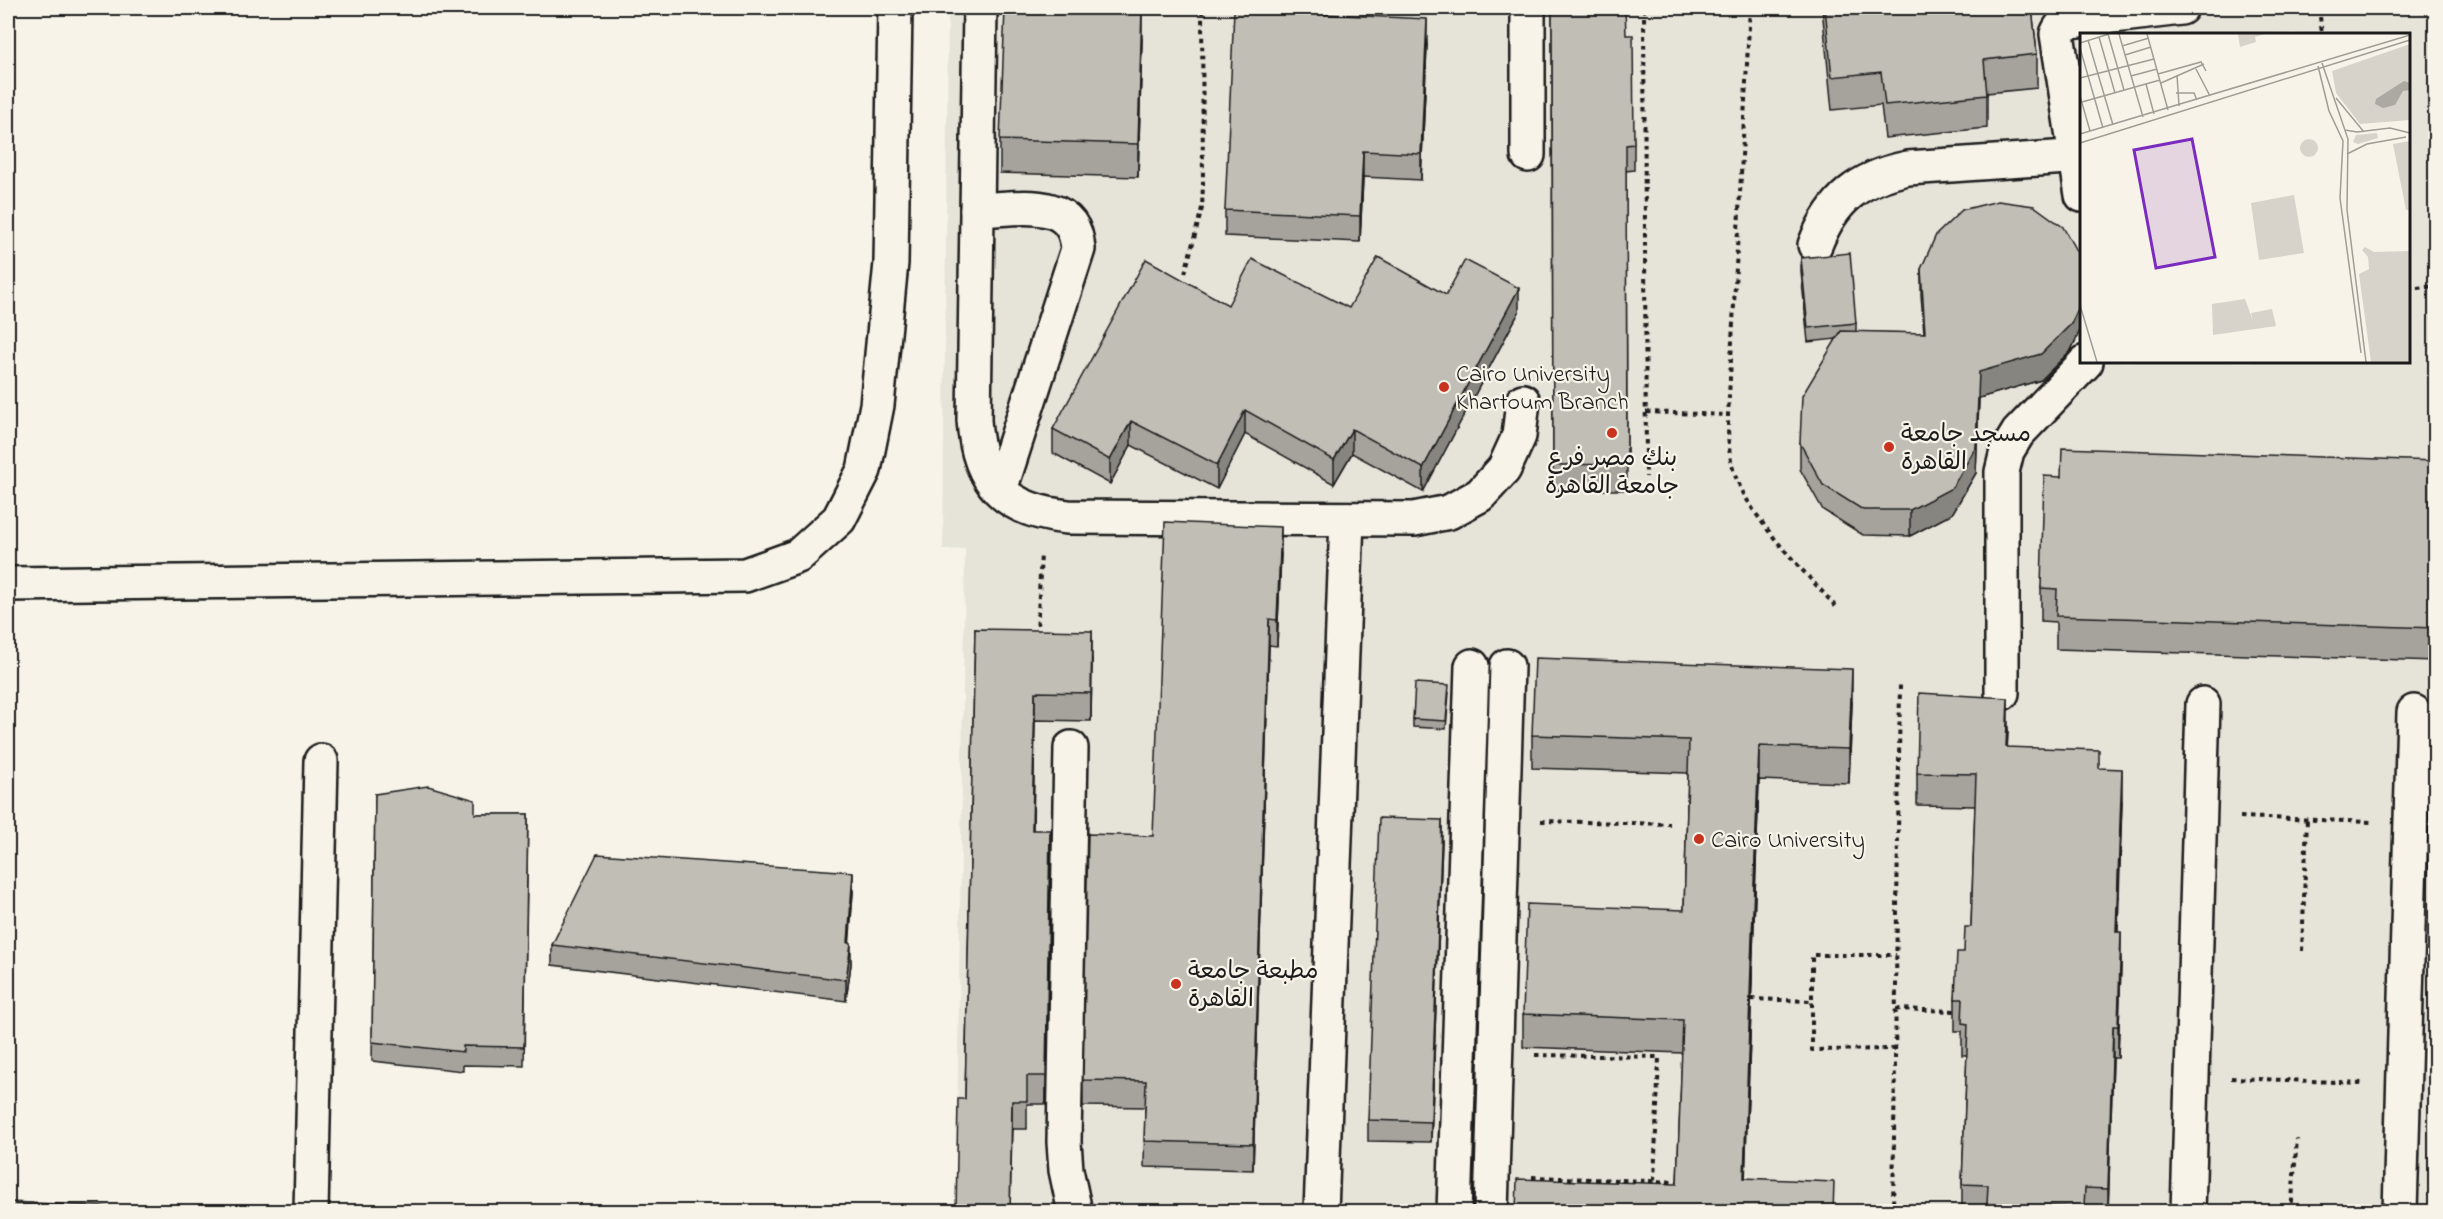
<svg xmlns="http://www.w3.org/2000/svg" width="2443" height="1219" viewBox="0 0 2443 1219" font-family="'Indie Flower','Playpen Sans Arabic',sans-serif">
<style>
.built{fill:#e6e3d9;fill-rule:evenodd}
.lines{fill:none;stroke-linecap:round;stroke-linejoin:round}
.minor-casing{stroke:#1c1c1c;stroke-width:38}
.path{stroke:#1c1c1c;stroke-width:4;stroke-dasharray:4.5 4.5;stroke-linecap:butt}
.minor{stroke:#f7f3e8;stroke-width:33}
.wall{fill:#a5a39c;stroke:#1c1c1c;stroke-width:1.5}
.shaded-wall{fill:#86857f;stroke:#1c1c1c;stroke-width:1.5}
.building{fill:#c0beb5;stroke:#1c1c1c;stroke-width:1.5}
.poi-dot{fill:#c8321e;stroke:#f7f3e8;stroke-width:2}
.labels{text-anchor:middle;stroke-width:4.5;stroke-linejoin:round;paint-order:stroke}
.poi-label{font-size:24px;fill:#1c1c1c;stroke:#f7f3e8;text-anchor:start}
.inset-road{fill:none;stroke:#9f9d96;stroke-width:1.5}
.view{fill:#7b2cbf;fill-opacity:0.15;stroke:#7b2cbf;stroke-width:3}
.inset-edge{fill:none;stroke:#1c1c1c;stroke-width:3}
</style>
<rect width="100%" height="100%" fill="#f7f3e8"/>
<filter id="ink" filterUnits="userSpaceOnUse"><feTurbulence type="fractalNoise" baseFrequency=".0167" numOctaves="2"/><feDisplacementMap in="SourceGraphic" scale="12" xChannelSelector="R" yChannelSelector="G"/><feConvolveMatrix kernelMatrix="1 2 1 2 8 2 1 2 1" color-interpolation-filters="sRGB"/></filter>
<g filter="url(#ink)">
<!-- built -->
<path class="built" d="M948,8H2435V1211H956L965,549L943,550ZM2082,34H2408V362H2082Z"/>
<g class="lines">
<defs>
<g id="minor">
<path d="M980,8L974,420C978,483 1006,511 1068,517L1414,519L1449,512L1480,495L1504,469L1519,436L1523,401"/>
<polyline points="1528,155 1528,8"/>
<path d="M2082,195L2057,34C2060,27 2063,23 2071,21L2181,8"/>
<path d="M977,210C1017,209 1074,194 1078,249L1000,490"/>
<path d="M1815,245C1833,199 1859,178 1908,168L2082,156"/>
<polyline points="8,584 745,575 798,556 839,519 864,470 877,405 891,263 895,8"/>
<polyline points="2002,693 2002,472 2007,451 2018,433 2086,362"/>
<polyline points="1071,748 1064,1142 1066,1170 1075,1212"/>
<polyline points="311,1212 321,761"/>
<polyline points="1321,1212 1347,519"/>
<polyline points="1454,1212 1472,666"/>
<polyline points="1491,1212 1507,666"/>
<polyline points="2188,1212 2203,704"/>
<polyline points="2400,1212 2414,712"/>
</g>
</defs>
<!-- minor casing -->
<use href="#minor" class="minor-casing"/>
<!-- path -->
<g class="path">
<polyline points="1644,8 1646,477"/>
<path d="M1750,8L1728,415C1728,435 1728,456 1735,475C1754,524 1802,568 1836,607"/>
<polyline points="2319,8 2322,34"/>
<polyline points="1185,273 1202,208 1203,184 1202,8"/>
<polyline points="2408,289 2436,286"/>
<polyline points="1646,412 1728,415"/>
<polyline points="1037,634 1041,554"/>
<polyline points="2240,817 2371,822"/>
<polyline points="1541,821 1670,824"/>
<polyline points="2302,951 2307,819"/>
<polyline points="1751,999 1811,1001"/>
<polyline points="1896,1009 1956,1011"/>
<polyline points="1895,1049 1812,1050 1812,955 1896,955"/>
<polyline points="1535,1055 1659,1057 1654,1181"/>
<polyline points="2231,1078 2364,1083"/>
<polyline points="1532,1177 1678,1182"/>
<polyline points="1893,1212 1900,683"/>
<polyline points="2291,1212 2297,1139"/>
</g>
<!-- minor -->
<use href="#minor" class="minor"/>
</g>
<!-- wall -->
<g class="wall">
<polygon points="1552,8 1626,35 1634,144 1634,170 1626,171 1627,490 1553,490"/>
<polygon points="1822,8 2032,8 2037,54 2037,88 1987,93 1987,128 1885,138 1881,105 1832,110"/>
<polygon points="1142,39 1138,177 1000,173 1000,140"/>
<polygon points="1427,45 1421,180 1363,177 1360,242 1225,236 1225,210"/>
<polygon points="1801,258 1856,323 1856,332 1924,333 1921,295 1921,269 2082,266 2082,326 2071,350 2041,380 1979,398 1976,473 1952,514 1910,536 1863,535 1823,510 1800,469 1800,443 1836,339 1808,342 1801,272"/>
<polygon points="1446,295 1519,312 1423,492 1352,453 1334,484 1245,434 1217,489 1131,445 1110,484 1053,453 1053,429 1228,305 1349,308"/>
<polygon points="2436,461 2436,661 2056,649 2056,622 2041,621 2041,588 2061,477"/>
<polygon points="1281,553 1277,646 1269,645 1253,1170 1144,1167 1145,1107 1083,1106 1083,1080 1153,836"/>
<polygon points="975,629 1092,659 1091,721 1035,720 1033,830 1050,859 1046,1104 1027,1104 1027,1129 1012,1129 965,1099"/>
<polygon points="1449,693 1446,729 1413,727 1413,719"/>
<polygon points="1852,702 1849,783 1759,780 1745,1178 1834,1212 1677,1184 1682,1053 1523,1047 1523,1014 1684,910 1688,773 1532,768 1532,735"/>
<polygon points="2008,730 2007,747 2099,768 2122,801 2118,932 2121,964 2118,1058 2113,1058 2108,1212 1962,1212 1962,1184 1967,1055 1962,1055 1962,1031 1955,1031 1955,999 1964,952 1971,927 1975,806 1917,805 1917,773"/>
<polygon points="375,794 475,814 528,814 524,1066 463,1065 463,1071 372,1061"/>
<polygon points="1442,840 1431,1142 1368,1141 1368,1120"/>
<polygon points="853,892 849,943 851,964 846,1001 552,965 552,945"/>
</g>
<!-- shaded-wall -->
<g class="shaded-wall">
<polygon points="1142,8 1142,39 1138,177 1138,144"/>
<polygon points="1427,19 1427,45 1421,180 1421,154"/>
<polygon points="1363,151 1363,177 1360,242 1360,216"/>
<polygon points="1519,288 1519,312 1423,492 1423,468"/>
<polygon points="2082,300 2082,326 2071,350 2041,380 1979,398 1976,473 1952,514 1910,536 1910,510 1979,372"/>
<polygon points="1245,410 1245,434 1217,489 1217,465"/>
<polygon points="1131,421 1131,445 1110,484 1110,460"/>
<polygon points="1352,429 1352,453 1334,484 1334,460"/>
<polygon points="1281,527 1281,553 1277,646 1277,620"/>
<polygon points="1269,619 1269,645 1253,1170 1253,1144"/>
<polygon points="1092,631 1092,659 1091,721 1091,693"/>
<polygon points="1852,669 1852,702 1849,783 1849,749"/>
<polygon points="1035,692 1035,720 1032,858 1032,830"/>
<polygon points="2008,698 2008,730 2006,779 2006,747"/>
<polygon points="1759,746 1759,780 1744,1212 1744,1178"/>
<polygon points="2122,769 2122,801 2116,964 2116,932"/>
<polygon points="1442,820 1442,840 1431,1142 1431,1122"/>
<polygon points="1050,830 1050,859 1046,1104 1046,1076"/>
<polygon points="853,872 853,892 848,964 848,943"/>
<polygon points="2121,932 2121,964 2118,1058 2118,1026"/>
<polygon points="851,943 851,964 846,1001 846,980"/>
<polygon points="2113,1026 2113,1058 2108,1212 2108,1189"/>
<polygon points="1012,1101 1012,1129 1010,1212"/>
</g>
<!-- building -->
<g class="building">
<polygon points="1005,8 1142,8 1138,144 1000,140"/>
<polygon points="1552,8 1625,8 1626,35 1633,35 1634,144 1626,145 1627,464 1553,465"/>
<polygon points="1825,8 2032,8 2037,54 1984,60 1987,95 1885,105 1881,72 1832,77"/>
<polygon points="1234,10 1427,19 1421,154 1363,151 1360,216 1225,210"/>
<polygon points="1998,201 2034,206 2063,227 2081,260 2082,300 2071,324 2041,354 1979,372 1976,447 1952,488 1910,510 1863,510 1823,485 1800,443 1802,396 1841,331 1925,333 1921,269 1936,235 1962,210"/>
<polygon points="1850,253 1856,323 1808,328 1801,258"/>
<polygon points="1378,257 1446,295 1465,260 1519,288 1423,468 1352,429 1334,460 1245,410 1217,465 1131,421 1110,460 1053,429 1146,259 1228,305 1252,259 1349,308"/>
<polygon points="2062,448 2436,461 2436,628 2056,616 2057,589 2041,588 2044,476 2061,477"/>
<polygon points="1165,522 1281,527 1277,620 1269,619 1253,1144 1144,1141 1146,1081 1083,1080 1088,834 1153,836"/>
<polygon points="975,629 1092,631 1091,693 1035,692 1032,830 1050,830 1046,1076 1027,1076 1027,1101 1012,1101 1010,1212 956,1212 958,1099 965,1099"/>
<polygon points="1535,658 1852,669 1849,749 1759,746 1751,966 1744,1178 1834,1182 1833,1212 1516,1212 1517,1179 1677,1184 1683,1020 1523,1014 1527,904 1684,910 1689,740 1532,735"/>
<polygon points="1415,683 1449,685 1446,721 1413,719"/>
<polygon points="1919,693 2008,698 2006,747 2099,750 2099,768 2122,769 2116,932 2121,932 2118,1026 2113,1026 2108,1189 2085,1188 2084,1207 1987,1204 1988,1185 1962,1184 1968,1024 1962,1023 1963,999 1955,999 1957,952 1964,952 1965,927 1971,927 1976,774 1917,773"/>
<polygon points="428,786 475,800 475,814 528,814 524,1047 463,1046 463,1052 372,1042 375,794"/>
<polygon points="1379,818 1442,820 1431,1122 1368,1120"/>
<polygon points="597,854 853,872 848,943 851,943 846,980 552,945"/>
<polygon points="8,1202 100,1206 144,1212 8,1212"/>
</g>
</g>
<!-- markers -->
<g class="poi-dot">
<circle cx="1444" cy="387" r="6"/>
<circle cx="1612" cy="433" r="6"/>
<circle cx="1889" cy="447" r="6"/>
<circle cx="1699" cy="839" r="6"/>
<circle cx="1176" cy="984" r="6"/>
</g>
<g class="labels">
<!-- poi labels -->
<g class="poi-label">
<text x="1456" y="381">Cairo University<tspan x="1456" dy="28">Khartoum Branch</tspan></text>
<text x="1901" y="441">مسجد جامعة<tspan x="1901" dy="28">القاهرة</tspan></text>
<text x="1612" y="465" text-anchor="middle">بنك مصر فرع<tspan x="1612" dy="28">جامعة القاهرة</tspan></text>
<text x="1711" y="847">Cairo University</text>
<text x="1188" y="978">مطبعة جامعة<tspan x="1188" dy="28">القاهرة</tspan></text>
</g>
</g>
<!-- overview -->
<g transform="translate(2080 33)">
<rect width="330" height="330" fill="#f7f3e8"/>
<path d="M158,1H185L175,4L176,9L160,14ZM330,11V87L280,91L256,60L252,38ZM297,100L298,105L278,111L273,109L276,102ZM220 115a9 9 0 1 1 18 0a9 9 0 1 1-18 0ZM330,108V177H326L313,111ZM214,162L224,220L179,227L171,170ZM285,214L294,219L330,218V329H291L279,241L289,236L288,224L282,217ZM165,266L173,288L171,280L192,276L196,293L133,302L132,271Z" fill="#d7d3cb"/>
<path d="M324,48L330,50V57L323,58L315,72L303,75L295,71L296,66Z" fill="#aca9a2"/>
<path class="inset-road" d="M28,1L44,57M39,1L63,84M67,1L88,77M19,4L35,60M8,7L33,92M0,10L29,1M42,13L69,5M0,15L23,95M45,22L71,14M242,30L268,106L267,177L286,329M238,33L249,78L263,108L260,165L281,320M116,36L130,63M78,41L121,29L126,38M97,42L99,73M51,43L77,36M0,45L74,26M81,50L124,31M66,51L74,81M96,60H114L117,67M0,63L10,98M256,65L284,99M2,69L80,47M265,97L277,99L310,95L330,100M0,101L330,2M0,110L330,7M267,121L287,111L326,104M0,272L17,329"/>
<path class="view" d="M112,106L135,224L76,235L54,117Z"/>
<rect width="330" height="330" class="inset-edge"/>
</g>
<!-- margin -->
<rect width="2443" height="1219" fill="none" stroke="#f7f3e8" stroke-width="30"/>
<rect x="15" y="15" width="2413" height="1189" fill="none" stroke="#1c1c1c" stroke-width="2" filter="url(#ink)"/>
</svg>
